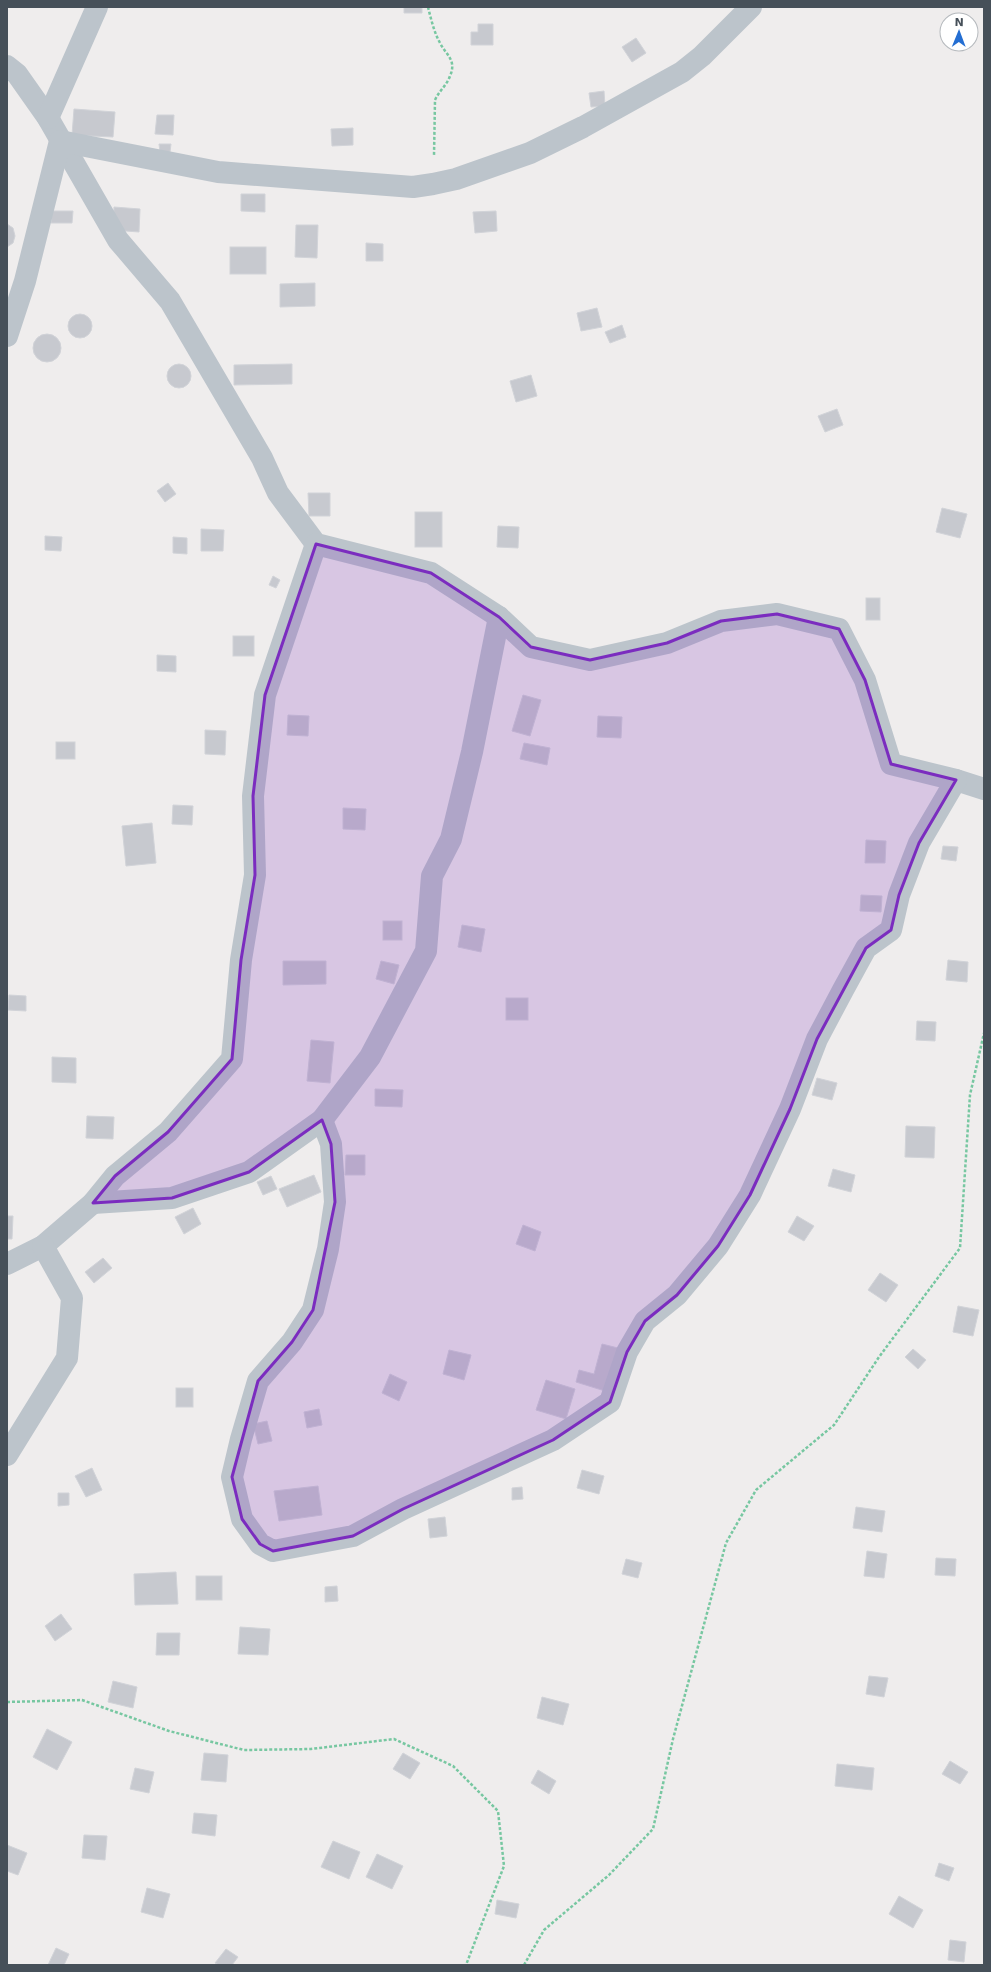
<svg xmlns="http://www.w3.org/2000/svg" width="991" height="1972" viewBox="0 0 991 1972" font-family="'DejaVu Sans',sans-serif">
<style>
.building{fill:#c7c9cf;stroke:#d1d3d8}
.lines{fill:none;stroke-linecap:round;stroke-linejoin:round}
.path{stroke:#77c7a1;stroke-width:2.5;stroke-dasharray:3 2;stroke-linecap:butt}
.street{stroke:#bcc4cb;stroke-width:22}
.marked{fill:#7b2cbf;fill-opacity:0.2;stroke:#7b2cbf;stroke-width:3;stroke-linejoin:round}
</style>
<rect width="100%" height="100%" fill="#efeded"/>
<!-- building -->
<g class="building">
<polygon points="384,7 422,7 422,13 404,13 404,7"/>
<polygon points="478,24 493,24 493,45 471,45 471,32 478,32"/>
<polygon points="636,38 646,53 632,62 622,47"/>
<polygon points="604,91 605,106 591,107 589,93"/>
<polygon points="74,109 115,112 113,137 72,135"/>
<polygon points="157,115 174,115 173,135 155,134"/>
<polygon points="353,128 353,145 332,146 331,129"/>
<polygon points="159,144 171,144 170,152 160,152"/>
<polygon points="241,194 265,194 265,212 241,211"/>
<polygon points="114,207 140,209 139,232 113,230"/>
<polygon points="52,211 73,211 72,223 51,223"/>
<polygon points="496,211 497,231 475,233 473,212"/>
<polygon points="7,224 13,228 15,236 13,243 7,247"/>
<polygon points="296,225 318,225 317,258 295,257"/>
<polygon points="366,243 383,244 383,261 366,261"/>
<rect x="230" y="247" width="36" height="27"/>
<polygon points="315,283 315,306 280,307 280,284"/>
<polygon points="597,308 602,327 581,331 577,313"/>
<circle cx="80" cy="326" r="12"/>
<polygon points="622,325 626,337 610,343 605,332"/>
<circle cx="47" cy="348" r="14"/>
<polygon points="292,364 292,384 234,385 234,365"/>
<circle cx="179" cy="376" r="12"/>
<polygon points="531,375 537,396 516,402 510,381"/>
<polygon points="837,409 843,425 825,432 818,416"/>
<polygon points="168,483 176,494 165,502 157,491"/>
<polygon points="308,493 330,493 330,516 309,516"/>
<polygon points="942,508 967,514 960,538 936,532"/>
<rect x="415" y="512" width="27" height="35"/>
<polygon points="498,526 519,527 518,548 497,547"/>
<polygon points="201,529 224,530 223,551 201,551"/>
<polygon points="45,536 62,537 61,551 45,550"/>
<polygon points="173,537 187,538 187,554 173,553"/>
<polygon points="273,576 280,580 276,588 269,585"/>
<rect x="866" y="598" width="14" height="22"/>
<rect x="233" y="636" width="21" height="20"/>
<polygon points="157,655 176,656 176,672 157,671"/>
<polygon points="523,695 541,700 530,736 512,731"/>
<polygon points="288,715 309,716 308,736 287,735"/>
<polygon points="598,716 622,717 621,738 597,737"/>
<polygon points="205,730 226,731 225,755 205,754"/>
<rect x="56" y="742" width="19" height="17"/>
<polygon points="524,743 550,748 547,765 520,759"/>
<polygon points="173,805 193,806 192,825 172,824"/>
<polygon points="343,808 366,809 365,830 343,829"/>
<polygon points="152,823 156,863 126,866 122,826"/>
<polygon points="866,840 886,841 885,863 865,863"/>
<polygon points="943,846 958,847 956,861 941,859"/>
<polygon points="861,895 882,896 881,912 860,911"/>
<rect x="383" y="921" width="19" height="19"/>
<polygon points="462,925 485,929 481,952 458,947"/>
<polygon points="948,960 968,962 967,982 946,980"/>
<polygon points="283,961 326,961 326,984 283,985"/>
<polygon points="381,961 399,965 394,984 376,979"/>
<polygon points="9,995 26,996 26,1011 8,1010"/>
<rect x="506" y="998" width="22" height="22"/>
<polygon points="917,1021 936,1022 935,1041 916,1040"/>
<polygon points="311,1040 334,1042 330,1083 307,1081"/>
<polygon points="52,1057 76,1058 76,1083 52,1082"/>
<polygon points="817,1078 837,1083 832,1100 812,1095"/>
<polygon points="375,1089 403,1090 402,1107 375,1106"/>
<polygon points="87,1116 114,1117 113,1139 86,1138"/>
<polygon points="906,1126 935,1127 934,1158 905,1157"/>
<polygon points="346,1155 365,1155 365,1175 345,1175"/>
<polygon points="833,1169 855,1175 851,1192 828,1186"/>
<polygon points="314,1175 321,1192 287,1207 279,1189"/>
<polygon points="271,1176 277,1189 263,1195 257,1182"/>
<polygon points="193,1208 201,1224 184,1234 175,1217"/>
<polygon points="7,1216 13,1216 12,1239 7,1239"/>
<polygon points="797,1216 814,1226 804,1241 788,1232"/>
<polygon points="523,1225 541,1232 535,1251 516,1244"/>
<polygon points="103,1258 112,1268 94,1283 85,1272"/>
<polygon points="880,1273 898,1285 886,1302 868,1290"/>
<polygon points="958,1306 979,1310 973,1336 953,1332"/>
<polygon points="602,1344 618,1348 605,1391 576,1382 579,1370 594,1374"/>
<polygon points="913,1349 926,1360 918,1369 905,1357"/>
<polygon points="449,1350 471,1355 464,1380 443,1374"/>
<polygon points="390,1374 407,1382 399,1401 382,1393"/>
<polygon points="546,1380 575,1389 566,1419 536,1410"/>
<rect x="176" y="1388" width="17" height="19"/>
<polygon points="319,1409 322,1425 307,1428 304,1412"/>
<polygon points="267,1421 272,1441 258,1444 253,1424"/>
<polygon points="92,1468 102,1490 86,1497 75,1476"/>
<polygon points="582,1470 604,1476 599,1494 577,1488"/>
<polygon points="318,1486 322,1515 279,1521 274,1491"/>
<polygon points="522,1487 523,1499 512,1500 512,1488"/>
<polygon points="58,1493 69,1493 69,1505 58,1506"/>
<polygon points="856,1507 885,1511 882,1532 853,1528"/>
<polygon points="445,1517 447,1536 430,1538 428,1519"/>
<polygon points="867,1551 887,1554 884,1578 864,1576"/>
<polygon points="936,1558 956,1559 955,1576 935,1575"/>
<polygon points="626,1559 642,1563 638,1578 622,1574"/>
<polygon points="176,1572 178,1604 135,1605 134,1574"/>
<rect x="196" y="1576" width="26" height="24"/>
<polygon points="337,1586 338,1601 325,1602 325,1587"/>
<polygon points="61,1614 72,1629 55,1641 45,1626"/>
<polygon points="240,1627 270,1629 268,1655 238,1654"/>
<polygon points="157,1633 180,1633 179,1655 156,1655"/>
<polygon points="869,1676 888,1678 884,1697 866,1694"/>
<polygon points="113,1681 137,1687 133,1708 108,1702"/>
<polygon points="542,1697 569,1704 563,1725 537,1718"/>
<polygon points="47,1729 72,1742 57,1770 33,1757"/>
<polygon points="204,1753 228,1755 226,1782 201,1780"/>
<polygon points="403,1753 420,1763 410,1779 393,1769"/>
<polygon points="950,1761 968,1772 960,1784 942,1774"/>
<polygon points="837,1764 874,1768 872,1790 835,1786"/>
<polygon points="135,1768 154,1772 149,1793 130,1789"/>
<polygon points="538,1770 556,1781 549,1794 531,1783"/>
<polygon points="194,1813 217,1815 215,1836 192,1833"/>
<polygon points="84,1835 107,1836 105,1860 82,1858"/>
<polygon points="333,1841 360,1852 349,1879 321,1867"/>
<polygon points="7,1845 27,1853 18,1875 7,1871"/>
<polygon points="377,1854 403,1866 392,1889 366,1877"/>
<polygon points="939,1863 954,1868 949,1881 935,1876"/>
<polygon points="147,1888 170,1894 163,1918 141,1912"/>
<polygon points="899,1896 923,1910 913,1928 889,1914"/>
<polygon points="497,1900 519,1904 516,1918 495,1914"/>
<polygon points="950,1940 966,1942 964,1962 948,1960"/>
<polygon points="56,1948 69,1954 64,1965 48,1965"/>
<polygon points="226,1949 238,1957 232,1965 219,1965 215,1963"/>
</g>
<g class="lines">
<!-- path -->
<g class="path">
<path d="M428,7C431,19 434,32 440,43C446,55 457,60 450,76C447,85 439,91 435,100L434,156"/>
<polyline points="7,1702 82,1700 169,1731 244,1750 311,1749 394,1739 453,1766 498,1811 504,1866 466,1965"/>
<polyline points="524,1965 544,1930 609,1875 653,1829 673,1739 726,1543 756,1490 834,1425 879,1357 960,1248 970,1095 984,1033"/>
</g>
<!-- street -->
<g class="street">
<polyline points="7,66 17,74 48,118 118,240 170,301 262,458 278,493 316,544 431,573 499,617 531,647 590,660 667,643 721,621 777,614 839,629 865,680 891,764 956,780 984,789"/>
<polyline points="48,118 97,7"/>
<polyline points="7,336 25,281 60,141 218,172 413,187 433,184 456,179 530,153 583,127 682,72 702,56 751,7"/>
<polyline points="322,1120 331,1144 335,1202 328,1249 313,1310 292,1342 258,1381 241,1439 232,1477 242,1519 260,1544 273,1551 353,1536 403,1509 553,1440 610,1402 627,1352 645,1321 677,1295 718,1246 750,1195 790,1109 817,1039 843,990 866,948 891,930 899,895 919,843 956,780"/>
<polyline points="93,1203 172,1198 249,1172 322,1120 370,1057 426,951 432,876 451,839 472,752 499,617"/>
<polyline points="7,1264 43,1246 93,1203 115,1176 168,1132 232,1059 241,960 255,875 253,796 265,695 316,544"/>
<polyline points="7,1455 67,1358 72,1298 43,1246"/>
</g>
</g>
<!-- marked area -->
<path class="marked" d="M316,544L431,573L499,617L531,647L590,660L667,643L721,621L777,614L839,629L865,680L891,764L956,780L919,843L899,895L891,930L866,948L817,1039L790,1109L750,1195L718,1246L677,1295L645,1321L627,1352L610,1402L553,1440L403,1509L353,1536L273,1551L260,1544L242,1519L232,1477L258,1381L292,1342L313,1310L335,1202L331,1144L322,1120L249,1172L172,1198L93,1203L115,1176L168,1132L232,1059L241,960L255,875L253,796L265,695Z"/>
<!-- border -->
<rect width="991" height="1972" fill="none" stroke="#465059" stroke-width="16"/>
<!-- north arrow -->
<g transform="translate(959 32) rotate(1)"><circle r="19" fill="#ffffff" stroke="#b5b9bd"/>
<path d="M0-3L7 15L0 10L-7 15Z" fill="#246ed2"/>
<text y="-6" font-size="11" font-weight="bold" text-anchor="middle" fill="#465059">N</text>
</g>
</svg>
